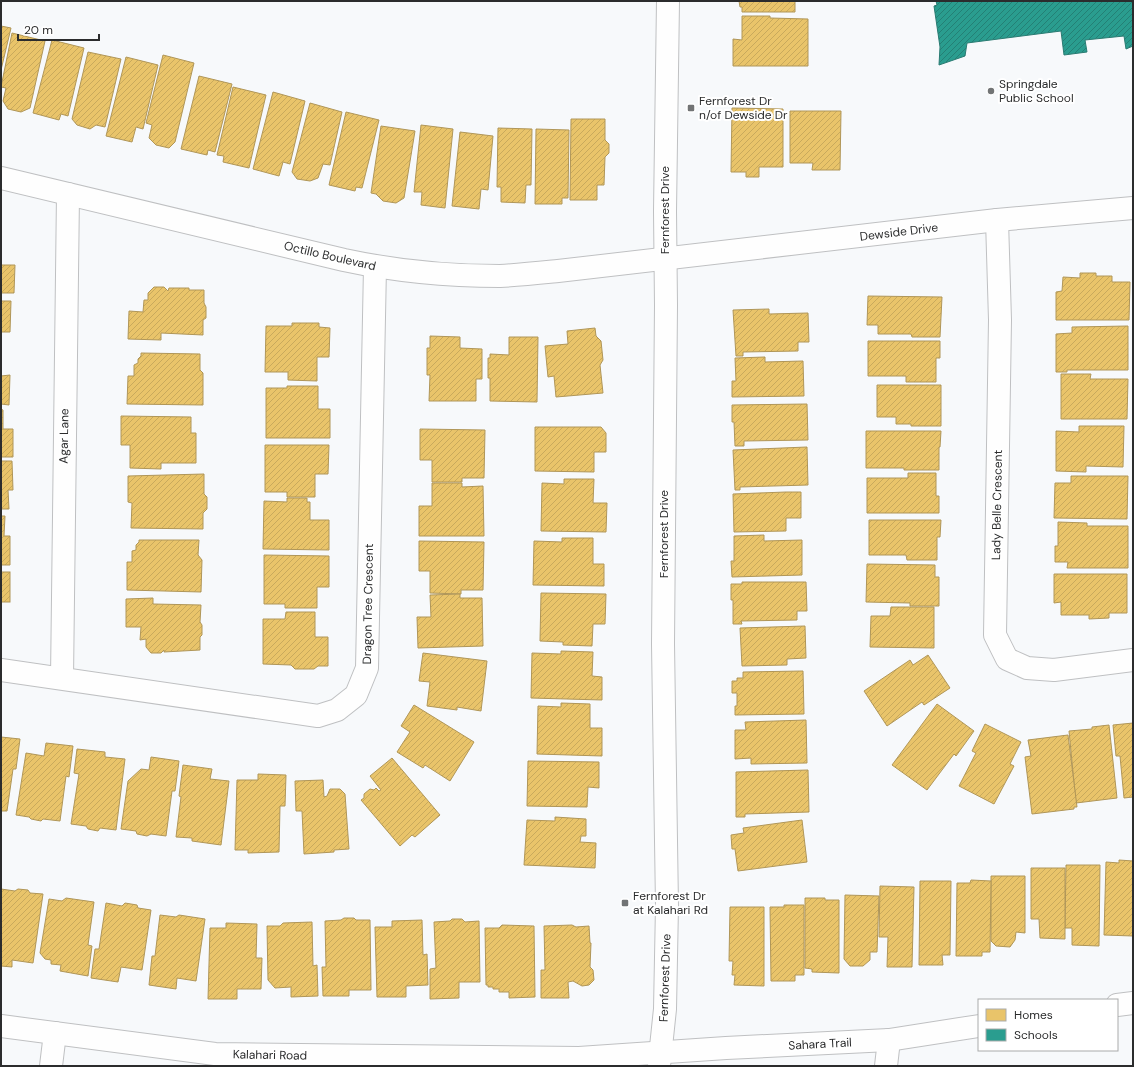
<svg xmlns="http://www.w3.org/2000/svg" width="1134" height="1067" viewBox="0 0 1134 1067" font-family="'DM Sans',sans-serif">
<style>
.homes{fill:url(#homes-hatch);stroke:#b09658}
.schools{fill:url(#schools-hatch);stroke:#2a7b72}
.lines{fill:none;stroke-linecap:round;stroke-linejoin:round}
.minor-casing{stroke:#bfc0c2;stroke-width:24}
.minor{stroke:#fefefe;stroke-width:22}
.poi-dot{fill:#727475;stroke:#fff;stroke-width:1.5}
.labels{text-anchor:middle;stroke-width:4;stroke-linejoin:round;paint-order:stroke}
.poi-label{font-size:12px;fill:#2b2c2d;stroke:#fff;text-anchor:start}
.street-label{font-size:12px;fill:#2b2c2d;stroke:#fff}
</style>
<defs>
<pattern id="homes-hatch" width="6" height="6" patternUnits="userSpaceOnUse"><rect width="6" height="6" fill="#e9c46a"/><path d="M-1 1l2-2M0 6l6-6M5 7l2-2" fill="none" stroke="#c8a95c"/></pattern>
<pattern id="schools-hatch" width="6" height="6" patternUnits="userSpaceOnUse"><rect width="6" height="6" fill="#2a9d8f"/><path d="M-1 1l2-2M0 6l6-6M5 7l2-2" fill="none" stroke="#248075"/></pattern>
</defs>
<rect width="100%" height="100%" fill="#f7f9fb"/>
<!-- homes -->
<g class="homes">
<polygon points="739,1 795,1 795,12 742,12 742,7 740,7"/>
<polygon points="742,16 770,16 770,18 808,19 808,66 733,66 733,39 742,40"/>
<polygon points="1,26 11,28 1,70"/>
<polygon points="12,33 45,41 30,108 21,112 8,109 3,101 6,88 1,87"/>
<polygon points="52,40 84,48 68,116 61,114 59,120 33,113"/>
<polygon points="88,52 121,59 105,127 96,125 90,129 77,125 72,119"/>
<polygon points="163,55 194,63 175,142 169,148 156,145 149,138 152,125 146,123"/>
<polygon points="126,57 158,65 143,129 136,127 132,142 106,136"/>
<polygon points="199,76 232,84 215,152 208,150 207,155 181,149"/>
<polygon points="233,87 266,95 249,168 223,162 224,156 217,155"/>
<polygon points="273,92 305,101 290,164 283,162 279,176 253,169"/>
<polygon points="310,103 342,112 330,165 323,164 318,178 310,181 297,179 292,172"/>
<polygon points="732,108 783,109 783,167 759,167 759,177 746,177 746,172 731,172"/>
<polygon points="790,111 841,111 840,170 812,170 813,163 790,163"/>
<polygon points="346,112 379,120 362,188 356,187 355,191 329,185"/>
<polygon points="571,119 605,119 605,140 609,144 609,153 605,157 604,185 597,185 597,200 570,200"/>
<polygon points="421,125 453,129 445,208 421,205 422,192 414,192"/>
<polygon points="381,126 415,131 404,198 396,203 383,201 376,194 371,193"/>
<polygon points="498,128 532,129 531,185 526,185 525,203 501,202 501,187 497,187"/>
<polygon points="536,129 569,130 568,198 562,198 562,204 535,204"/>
<polygon points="460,132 493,136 488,190 481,189 479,209 452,206"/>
<polygon points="1,265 15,265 14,293 1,293"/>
<polygon points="1080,273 1096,273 1096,276 1112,276 1112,282 1130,282 1129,320 1056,320 1056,292 1062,291 1063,277 1080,278"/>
<polygon points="154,287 164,287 168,291 169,288 189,288 189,290 204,290 204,303 206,307 206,318 203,320 203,335 161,333 161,340 128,339 129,311 143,312 144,300 148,300 148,293"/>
<polygon points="868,296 942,297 940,337 912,337 911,334 878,334 878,325 867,325"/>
<polygon points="1,301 11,301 10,332 1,332"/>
<polygon points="769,309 769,314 808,313 809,342 798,342 798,351 743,352 743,356 736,356 733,310"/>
<polygon points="292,323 319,323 319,327 330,328 329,357 317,357 317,381 288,380 288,372 265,372 266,326 292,326"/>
<polygon points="1128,326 1128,370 1067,370 1067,372 1056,372 1056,334 1072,333 1072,327"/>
<polygon points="595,328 596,336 601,341 603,360 600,365 603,393 556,397 554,376 548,377 545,346 568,344 567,331"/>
<polygon points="430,336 460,337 460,348 482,349 482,379 476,379 476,401 429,401 430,375 427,375 427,348 430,348"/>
<polygon points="509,337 538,337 537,402 490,401 490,378 488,378 488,358 490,358 490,354 509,355"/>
<polygon points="868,341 940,341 940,358 936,358 936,382 906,382 906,376 868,376"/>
<polygon points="141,353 200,354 200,370 203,373 203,405 127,404 128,376 134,376 134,365 138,363 138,359 141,356"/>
<polygon points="765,357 765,362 803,361 804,396 732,397 732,381 736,381 735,358"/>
<polygon points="1061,374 1091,374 1090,379 1128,379 1127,419 1061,419"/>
<polygon points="10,375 9,405 1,404 1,376"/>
<polygon points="877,385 941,385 941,426 911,426 911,424 896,424 896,417 877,417"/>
<polygon points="287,386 318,386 318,409 330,409 330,438 266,438 266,388 287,388"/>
<polygon points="807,404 808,440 744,441 744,446 735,446 734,422 732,422 732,405"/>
<polygon points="1,409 3,410 3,429 13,429 13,457 1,457"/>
<polygon points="121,416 191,417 191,433 196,433 196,463 161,463 161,469 130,468 130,445 121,445"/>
<polygon points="1079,426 1124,426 1123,467 1086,466 1086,472 1056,471 1056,431 1079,432"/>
<polygon points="535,427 601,427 606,433 606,452 594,452 594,472 535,471"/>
<polygon points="420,429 485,430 484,478 462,478 462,482 432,482 432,460 420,460"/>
<polygon points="866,431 941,431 940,447 939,447 939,470 904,470 904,468 866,468"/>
<polygon points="265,445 329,445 328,474 315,474 315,497 287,497 287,492 265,492"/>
<polygon points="807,447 808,485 740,487 740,490 735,490 733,450"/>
<polygon points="1,461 12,461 13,490 8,490 9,509 1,509"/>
<polygon points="908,473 936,473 936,496 939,496 939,513 867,513 867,478 908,478"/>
<polygon points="204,474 204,494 207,497 207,509 203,513 203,529 131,528 132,503 128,502 128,476"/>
<polygon points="1071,476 1128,476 1127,519 1054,518 1055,483 1071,483"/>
<polygon points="564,479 594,479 593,503 607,503 606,532 541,531 542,483 564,484"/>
<polygon points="432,483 462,483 462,487 483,486 484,536 419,536 419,506 432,506"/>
<polygon points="786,492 801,492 801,518 786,518 786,531 734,532 733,494"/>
<polygon points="287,498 307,498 307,502 310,502 310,520 329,520 329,550 263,549 264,501 287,502"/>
<polygon points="1,516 5,516 4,536 10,536 10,565 1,565"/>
<polygon points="869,520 941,520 940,537 937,537 937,560 907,560 906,555 869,555"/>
<polygon points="1058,522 1087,523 1087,526 1128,526 1128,568 1067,568 1068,562 1055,562 1055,546 1058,546"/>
<polygon points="764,535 764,541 802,540 802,575 732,577 731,561 734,561 734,536"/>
<polygon points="562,538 593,538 593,564 604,564 604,586 533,585 534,541 562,542"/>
<polygon points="139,540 199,540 198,555 202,560 201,592 127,590 127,562 132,562 132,551 136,550 136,545 139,542"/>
<polygon points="419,541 484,542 483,590 461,590 461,594 430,593 430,571 419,571"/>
<polygon points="264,555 329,556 329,587 317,587 317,608 285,608 285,604 264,604"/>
<polygon points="867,564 935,565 935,577 939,577 939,606 910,606 910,603 866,602"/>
<rect x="1" y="572" width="9" height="30"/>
<polygon points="1054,574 1127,574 1127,613 1109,613 1109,618 1089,619 1089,615 1061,615 1061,602 1054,603"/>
<polygon points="742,582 806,582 807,611 797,611 797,620 741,621 742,624 733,624 733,600 731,600 731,584 742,584"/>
<polygon points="541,593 606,594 605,624 593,624 592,646 563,645 563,642 540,641"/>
<polygon points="460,594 460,598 482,598 483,646 418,648 417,617 431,617 430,595"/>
<polygon points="153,598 153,604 201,605 200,622 202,625 202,635 200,637 200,650 164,652 164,650 161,653 151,653 146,647 146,639 140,640 141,627 126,627 126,599"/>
<polygon points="891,607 934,607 934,648 870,647 871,616 890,616"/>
<polygon points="286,612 315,612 315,637 328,637 328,666 318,666 314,669 295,669 291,665 263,664 263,619 285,619"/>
<polygon points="805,626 806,658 787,659 787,665 742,666 740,628"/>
<polygon points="561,651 593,652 592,676 602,677 602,700 531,698 532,653 561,654"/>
<polygon points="423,653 487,661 481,711 457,707 457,710 427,706 430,682 419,681"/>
<polygon points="928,655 950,688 924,705 922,702 887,726 864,691 910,660 913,665"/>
<polygon points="803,671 804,714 735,715 735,706 737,706 737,693 732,693 732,681 737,681 737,678 743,678 743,672"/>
<polygon points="561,703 590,704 590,728 602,728 602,756 537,754 538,706 561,707"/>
<polygon points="937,704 974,731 956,756 954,754 927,790 892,765"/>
<polygon points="414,705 474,742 450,781 425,765 423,768 397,752 410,732 401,726"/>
<polygon points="806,720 807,763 751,764 751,758 735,759 735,730 746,730 745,722"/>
<polygon points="1133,723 1133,797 1124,798 1120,756 1116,756 1113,725"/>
<polygon points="985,724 1021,742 1010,764 1014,766 994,804 959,786 976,753 972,751"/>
<polygon points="1109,725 1117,798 1076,803 1069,731 1092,729 1092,727"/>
<polygon points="1068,735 1077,807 1074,807 1074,809 1032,814 1025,757 1031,756 1028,740"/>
<polygon points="1,737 20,739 16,769 13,769 7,811 1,811"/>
<polygon points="46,743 73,746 69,777 66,776 60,821 43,819 41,821 31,819 29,817 16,815 26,753 44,756"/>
<polygon points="77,749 105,752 105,757 125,759 116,830 100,828 98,831 88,829 86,826 71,824 79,774 74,773"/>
<polygon points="151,757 179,761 175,791 172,791 166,836 151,834 147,836 137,834 136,831 121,829 128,781 141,769 149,770"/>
<polygon points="392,758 440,815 415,837 412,835 400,846 361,800 364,798 364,794 370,789 374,790 376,788 379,791 381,790 370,776"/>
<polygon points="528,761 599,762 599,788 588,787 587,807 527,806"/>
<polygon points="183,765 212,769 210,779 229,781 221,845 192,841 192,838 176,837 181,797 179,796"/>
<polygon points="808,770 809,812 745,814 745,817 736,817 736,772"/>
<polygon points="258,774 286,775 285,806 280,806 279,852 248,853 248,850 235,850 237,780 258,780"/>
<polygon points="323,780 324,797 327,796 330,789 340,789 345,794 349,849 334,850 334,852 304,854 302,811 296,811 295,781"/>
<polygon points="555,817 586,819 586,836 581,836 580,842 596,843 595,868 524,865 527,820 555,821"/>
<polygon points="802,820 807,862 738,871 735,849 732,849 731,835 744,833 743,828"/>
<polygon points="1119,860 1133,861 1133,936 1104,935 1106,862 1119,863"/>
<polygon points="1066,865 1100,865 1099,946 1072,945 1072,928 1065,928"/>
<polygon points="1031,868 1065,868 1065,939 1040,938 1039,919 1031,919"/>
<polygon points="991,876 1025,876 1025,933 1016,932 1015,940 1010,947 996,946 991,941"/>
<polygon points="971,880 991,881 990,952 982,952 982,956 956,956 957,883 970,883"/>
<polygon points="920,881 951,881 950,955 942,955 943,965 919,965"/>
<polygon points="880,886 914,887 912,967 887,967 888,937 879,937"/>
<polygon points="1,889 15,891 18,889 28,890 30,893 43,894 33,963 12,960 12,967 1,966"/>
<polygon points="845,895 879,896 877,952 870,952 870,960 863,966 850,966 844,959"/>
<polygon points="66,898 94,902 88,945 92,946 88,976 60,971 61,965 51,964 51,960 45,959 40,953 49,899 62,901"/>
<polygon points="805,898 825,898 825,900 839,900 839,973 812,972 812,969 805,968"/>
<polygon points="106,903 122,906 125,903 137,905 138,908 151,910 142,970 121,967 118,982 91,978 95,949 99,949"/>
<polygon points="784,905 804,905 804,975 795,975 795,981 771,981 770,907 784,907"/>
<polygon points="730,907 764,907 764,986 734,985 735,975 732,975 733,961 729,961"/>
<polygon points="160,915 176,917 179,915 205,919 196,981 177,978 176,989 149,985 152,956 155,956"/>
<polygon points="344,918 354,918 356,920 370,920 371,990 349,990 349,996 323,996 322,967 326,967 325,921 341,920"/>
<polygon points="452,919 462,919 465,922 479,921 480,982 459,982 459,998 430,999 430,969 436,968 434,922 450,921"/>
<polygon points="422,920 423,955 427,954 428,985 406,986 406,997 377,997 375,927 392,927 392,921"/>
<polygon points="312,922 313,966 317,965 318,996 291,997 291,987 275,988 268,980 267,926 280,926 283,923"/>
<polygon points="226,923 257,924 256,958 262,958 261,989 237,989 237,999 208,999 210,928 226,928"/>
<polygon points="502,925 534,926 535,997 509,998 509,992 499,992 499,989 493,989 493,987 488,987 488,985 486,985 485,928 499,928"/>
<polygon points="572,925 576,927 589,926 590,943 591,943 590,967 593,970 594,980 589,985 582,986 573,981 568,982 569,998 541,998 541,970 545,970 544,926"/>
</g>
<!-- schools -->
<polygon class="schools" points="936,1 1133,1 1133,46 1126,49 1124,36 1085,40 1087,52 1064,55 1061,31 967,43 965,56 939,65 940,47 934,6 937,5"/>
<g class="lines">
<defs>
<g id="minor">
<path d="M1,178L344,260C395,271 448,276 500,276C519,275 538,273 558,271L997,220L1133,208"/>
<polyline points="997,220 1000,320 995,635 1007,659 1027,668 1054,670 1133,660"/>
<polyline points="1,670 318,716 337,710 356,695 367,668 375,267"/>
<polyline points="62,678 68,194"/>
<polyline points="1117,1005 1133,1003"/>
<polyline points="1,1026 215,1054 579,1058 726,1048 889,1040 979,1026"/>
<polyline points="51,1066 55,1033"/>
<polyline points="659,1066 665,1009 667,906 663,644 666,305 665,211 668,1"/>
<polyline points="886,1066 889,1040"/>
</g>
</defs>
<!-- minor casing -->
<use href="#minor" class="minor-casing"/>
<!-- minor -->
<use href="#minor" class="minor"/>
</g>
<!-- markers -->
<g class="poi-dot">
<circle cx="991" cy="91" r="4"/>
<rect x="687" y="104" width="8" height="8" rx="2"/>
<rect x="621" y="899" width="8" height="8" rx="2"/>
</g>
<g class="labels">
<!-- poi labels -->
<g class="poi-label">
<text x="999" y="88">Springdale<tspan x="999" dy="14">Public School</tspan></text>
<text x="699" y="105">Fernforest Dr<tspan x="699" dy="14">n/of Dewside Dr</tspan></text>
<text x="633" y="900">Fernforest Dr<tspan x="633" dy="14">at Kalahari Rd</tspan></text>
</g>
<!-- street labels -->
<g class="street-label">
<text transform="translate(665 210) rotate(-90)" y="4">Fernforest Drive</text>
<text transform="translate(899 232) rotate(-7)" y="4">Dewside Drive</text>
<text transform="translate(330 256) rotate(13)" y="4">Octillo Boulevard</text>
<text transform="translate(64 436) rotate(-89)" y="4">Agar Lane</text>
<text transform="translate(997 505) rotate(-89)" y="4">Lady Belle Crescent</text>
<text transform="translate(664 534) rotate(-90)" y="4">Fernforest Drive</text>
<text transform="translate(368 604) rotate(-89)" y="4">Dragon Tree Crescent</text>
<text transform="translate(665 978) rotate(-88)" y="4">Fernforest Drive</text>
<text transform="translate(820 1044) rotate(-3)" y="4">Sahara Trail</text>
<text transform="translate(270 1055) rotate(1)" y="4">Kalahari Road</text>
</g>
</g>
<!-- border -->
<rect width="1134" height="1067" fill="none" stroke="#2b2c2d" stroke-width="4"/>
<!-- legend -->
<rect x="978" y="999" width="140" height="52" fill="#ffffff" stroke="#aaabab"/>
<rect x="986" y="1009" width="20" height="12" fill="#e9c46a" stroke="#aaabab"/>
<text x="1014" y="1019" font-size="12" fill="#2b2c2d">Homes</text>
<rect x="986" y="1029" width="20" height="12" fill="#2a9d8f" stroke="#aaabab"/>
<text x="1014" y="1039" font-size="12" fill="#2b2c2d">Schools</text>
<!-- scale -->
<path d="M18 34v6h81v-6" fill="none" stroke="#2b2c2d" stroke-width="2"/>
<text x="24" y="34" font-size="12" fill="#2b2c2d" stroke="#ffffff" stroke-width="3" paint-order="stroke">20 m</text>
</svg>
